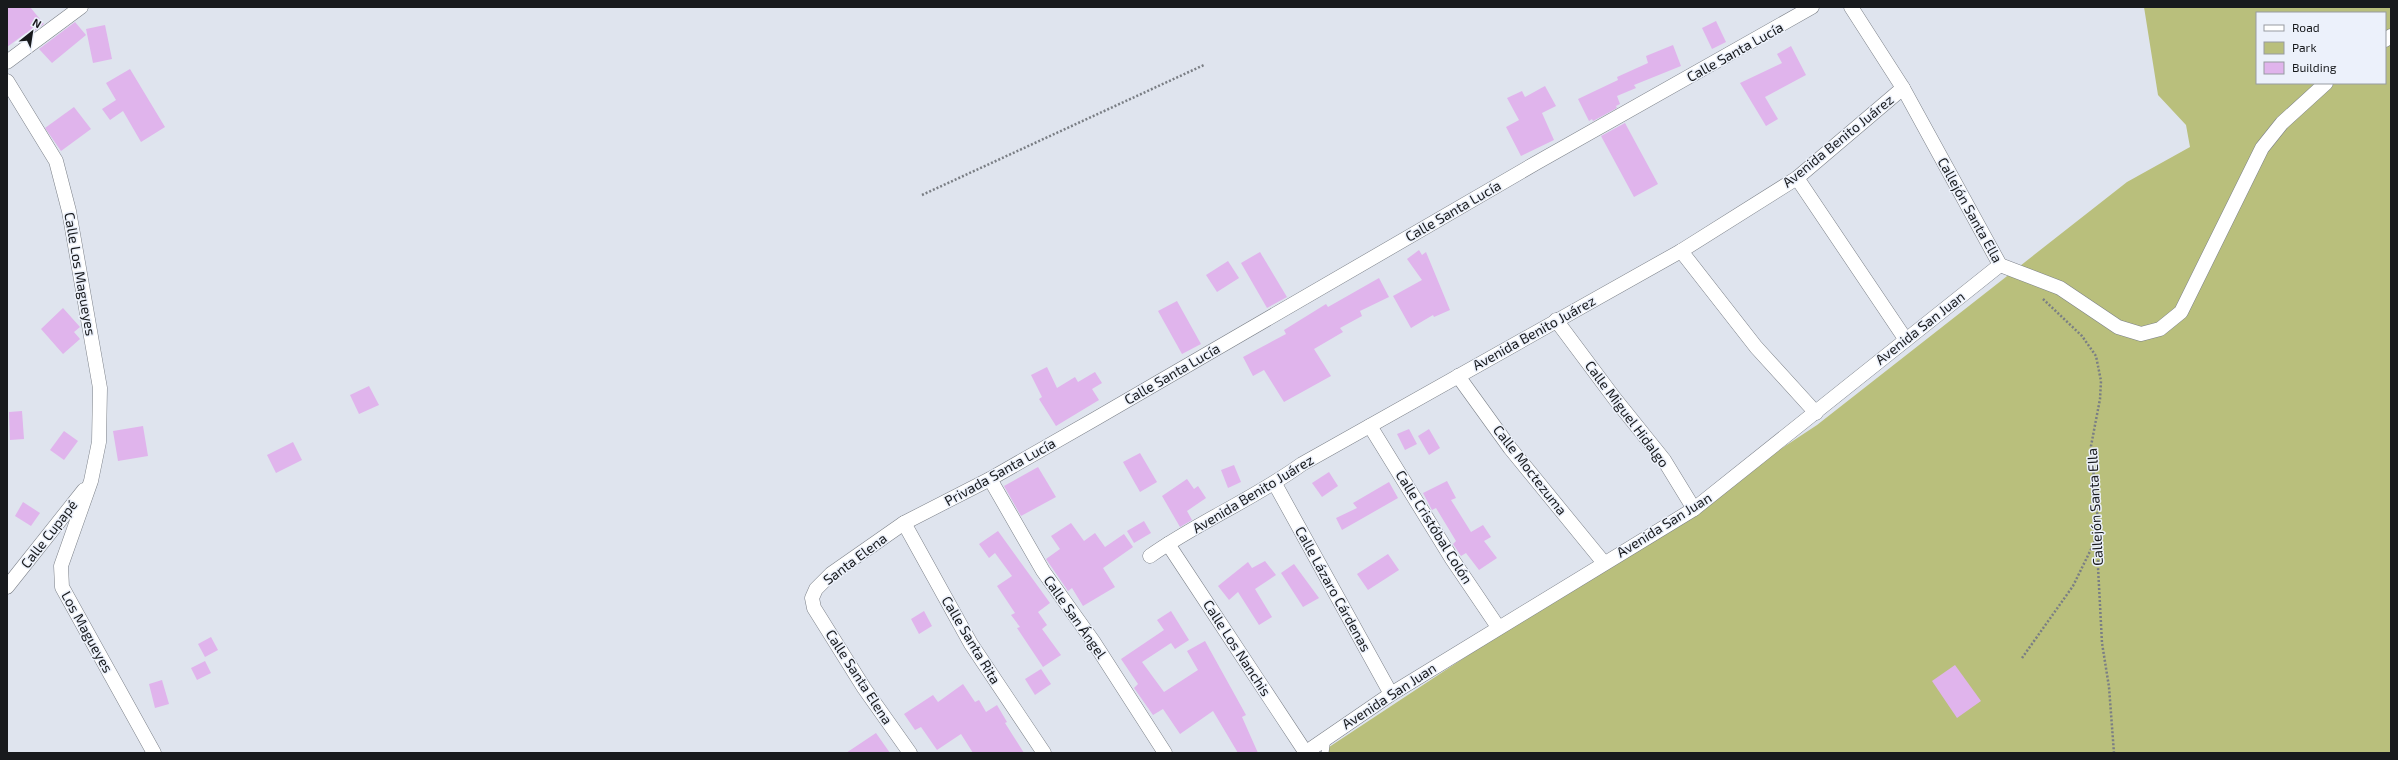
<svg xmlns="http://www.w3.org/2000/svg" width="2398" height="760" viewBox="0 0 2398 760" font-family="'Exo 2',sans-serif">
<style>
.green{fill:#b9bf7c;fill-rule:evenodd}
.building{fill:#e0b4ec}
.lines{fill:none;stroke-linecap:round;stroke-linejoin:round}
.service-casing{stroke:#7c8189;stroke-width:8}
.minor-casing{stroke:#7c8189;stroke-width:15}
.path{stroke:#7a7e84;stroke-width:2.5;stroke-dasharray:2 2;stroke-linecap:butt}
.service{stroke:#fff;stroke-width:7}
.minor{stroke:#fff;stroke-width:14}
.labels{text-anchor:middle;stroke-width:3;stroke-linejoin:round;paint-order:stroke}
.street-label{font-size:14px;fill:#181a1d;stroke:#ecf1fb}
</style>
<rect width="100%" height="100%" fill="#dfe4ee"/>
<!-- green -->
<path class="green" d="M2144,7H2391V753H1320L1817,425L2127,182L2190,147L2186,125L2158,95ZM2257,13H2385V83H2257Z"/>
<!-- building -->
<g class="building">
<polygon points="7,7 30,7 44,24 28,36 26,33 7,47"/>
<polygon points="1716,21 1726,42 1712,49 1702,28"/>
<polygon points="75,22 86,35 52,63 39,49"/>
<polygon points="105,25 112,59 93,63 86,29"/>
<polygon points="1673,45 1681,66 1634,85 1636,88 1617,96 1620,104 1616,106 1617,108 1593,121 1592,119 1589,121 1578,99 1618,80 1617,77 1648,63 1646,56"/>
<polygon points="1791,46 1806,75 1765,97 1778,119 1766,126 1740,83 1782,63 1777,54"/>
<polygon points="130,69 165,127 141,142 123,111 110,120 102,109 116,100 106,83"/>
<polygon points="1545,86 1556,106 1542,113 1554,140 1521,156 1506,127 1519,120 1507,98 1522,91 1525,97"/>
<polygon points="74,107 91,129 61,151 45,128"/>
<polygon points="1625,123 1658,184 1634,197 1601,136"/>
<polygon points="1419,250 1422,255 1426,252 1450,310 1434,317 1433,315 1411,328 1393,296 1422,280 1407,259"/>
<polygon points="1260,252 1287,297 1267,308 1241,263"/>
<polygon points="1228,261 1239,278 1217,292 1206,275"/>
<polygon points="1379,278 1389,297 1360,311 1362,316 1340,328 1343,332 1314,349 1331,376 1284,402 1264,370 1253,376 1243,357 1286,334 1284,330 1326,304 1328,307"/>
<polygon points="1177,301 1201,344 1182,354 1158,311"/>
<polygon points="63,308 80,327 74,332 80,339 63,354 41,329"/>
<polygon points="1047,367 1057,388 1075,377 1078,382 1095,372 1102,383 1092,389 1099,400 1056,426 1039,399 1042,397 1031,375"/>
<polygon points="369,386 379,405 359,414 350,395"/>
<polygon points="22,411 24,439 10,440 9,412"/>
<polygon points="143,426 148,456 118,461 113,431"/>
<polygon points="1409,429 1417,444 1405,450 1397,434"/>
<polygon points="1429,429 1440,448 1429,455 1418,436"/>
<polygon points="64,431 78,441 64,460 50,450"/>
<polygon points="293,442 302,460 276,473 267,455"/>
<polygon points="1140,453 1157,482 1140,492 1123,462"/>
<polygon points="1234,465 1241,482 1228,488 1221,470"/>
<polygon points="1038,467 1056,497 1021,516 1004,486"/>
<polygon points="1329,472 1338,486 1322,497 1312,483"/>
<polygon points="1187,479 1194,489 1198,486 1206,498 1187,511 1192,520 1180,527 1162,496"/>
<polygon points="1447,481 1456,498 1451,500 1471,532 1483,525 1491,537 1484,541 1497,558 1479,570 1466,553 1461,556 1453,544 1456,541 1436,508 1432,510 1423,493"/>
<polygon points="1389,482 1398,498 1342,530 1336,518 1357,508 1353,503"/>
<polygon points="23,502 40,513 31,526 15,516"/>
<polygon points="1144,521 1151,533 1134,543 1127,531"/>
<polygon points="1071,523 1084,541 1095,533 1105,547 1124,534 1133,547 1103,568 1115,587 1083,606 1072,588 1068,591 1046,559 1060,549 1051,536"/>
<polygon points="998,531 1050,603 1038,612 1047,625 1042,629 1061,655 1043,667 1017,628 1020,627 1011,615 1015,613 997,586 1012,576 995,553 989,558 979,544"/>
<polygon points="1388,554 1399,570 1368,590 1357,574"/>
<polygon points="1265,561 1276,575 1255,589 1272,617 1259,625 1238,592 1229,600 1218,586 1248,562 1252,568"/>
<polygon points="1294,564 1319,598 1303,607 1281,573"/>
<polygon points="924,611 932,626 919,634 911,619"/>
<polygon points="1171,611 1189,640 1175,649 1171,643 1142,662 1164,692 1198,670 1187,651 1205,641 1246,715 1242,717 1258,753 1238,753 1213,711 1180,734 1163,709 1153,715 1134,688 1138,684 1121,659 1164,630 1157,620"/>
<polygon points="211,637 218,650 205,657 198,644"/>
<polygon points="205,661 211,673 197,680 191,668"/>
<polygon points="1955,665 1981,701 1957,718 1932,681"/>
<polygon points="1041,669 1051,684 1035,695 1025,679"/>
<polygon points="162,680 169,704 155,708 149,684"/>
<polygon points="963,684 975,702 979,700 986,712 997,705 1007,722 1005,723 1024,753 973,753 961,734 937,750 921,727 915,730 904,714 933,695 938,702"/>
<polygon points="876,733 890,753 846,753"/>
</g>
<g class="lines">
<defs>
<polyline id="service" points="1325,753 1327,737"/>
<g id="minor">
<polyline points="1851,7 1903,88 2000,265"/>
<polyline points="2385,40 2391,36"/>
<polyline points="7,62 81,7"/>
<polyline points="7,81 56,161 69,211 100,388 99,442 91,481 61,566 62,587 154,753"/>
<polyline points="1797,178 1906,340"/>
<polyline points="1681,251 1756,347 1816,413"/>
<polyline points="2000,265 2060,288 2118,327 2141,334 2160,329 2181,312 2262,148 2282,123 2326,83"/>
<polyline points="1556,320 1615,399 1664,460 1694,509"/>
<polyline points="1458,376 1510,448 1604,563"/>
<polyline points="1370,426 1452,559 1498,627"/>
<polyline points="990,479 1043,571 1093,641 1165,753"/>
<polyline points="1275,484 1391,694"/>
<polyline points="904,523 971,644 1044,753"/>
<polyline points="1168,544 1306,753"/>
<path d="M1150,556C1198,522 1254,499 1302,464L1681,251L1797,178L1903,88"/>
<polyline points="7,587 84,490"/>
<polyline points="910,753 864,688 814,608 812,598 816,589 831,574 904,523 990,479 1095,419 1536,163 1812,7"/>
<polyline points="1305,753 1391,694 1694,509 2000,265"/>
</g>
</defs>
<!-- service casing -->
<use href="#service" class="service-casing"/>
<!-- minor casing -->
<use href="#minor" class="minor-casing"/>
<!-- path -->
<g class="path">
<polyline points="922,195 1204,65"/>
<polyline points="2043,299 2082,336 2096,356 2101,381 2100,399 2091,446 2099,532 2098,567 2102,643 2109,687 2114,753"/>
<polyline points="2022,658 2073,586 2098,535"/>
</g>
<!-- service -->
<use href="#service" class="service"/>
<!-- minor -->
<use href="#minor" class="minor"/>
</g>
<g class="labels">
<!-- street labels -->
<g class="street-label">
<text transform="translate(1735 52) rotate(-29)" y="5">Calle Santa Lucía</text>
<text transform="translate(1838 141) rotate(-39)" y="5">Avenida Benito Juárez</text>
<text transform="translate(1970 210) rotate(61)" y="5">Callejón Santa Ella</text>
<text transform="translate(1453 211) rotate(-30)" y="5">Calle Santa Lucía</text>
<text transform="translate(80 274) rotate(80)" y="5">Calle Los Magueyes</text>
<text transform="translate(1920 328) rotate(-38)" y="5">Avenida San Juan</text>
<text transform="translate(1534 333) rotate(-29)" y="5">Avenida Benito Juárez</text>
<text transform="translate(1172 374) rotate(-30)" y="5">Calle Santa Lucía</text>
<text transform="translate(1627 414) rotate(53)" y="5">Calle Miguel Hidalgo</text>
<text transform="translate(1530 470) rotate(52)" y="5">Calle Moctezuma</text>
<text transform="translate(1000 472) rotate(-29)" y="5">Privada Santa Lucía</text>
<text transform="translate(1253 494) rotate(-31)" y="5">Avenida Benito Juárez</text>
<text transform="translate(2095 507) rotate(-93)" y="5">Callejón Santa Ella</text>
<text transform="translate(1664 525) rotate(-32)" y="5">Avenida San Juan</text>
<text transform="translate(1434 527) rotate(58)" y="5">Calle Cristóbal Colón</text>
<text transform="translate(49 534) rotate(-52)" y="5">Calle Cupapé</text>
<text transform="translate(855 559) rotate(-37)" y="5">Santa Elena</text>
<text transform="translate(1333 589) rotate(61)" y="5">Calle Lázaro Cárdenas</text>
<text transform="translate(1075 617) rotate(55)" y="5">Calle San Ángel</text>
<text transform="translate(87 632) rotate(61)" y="5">Los Magueyes</text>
<text transform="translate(971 640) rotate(59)" y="5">Calle Santa Rita</text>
<text transform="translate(1237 648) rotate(57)" y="5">Calle Los Nanchis</text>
<text transform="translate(859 677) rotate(57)" y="5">Calle Santa Elena</text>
<text transform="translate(1389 696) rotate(-33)" y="5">Avenida San Juan</text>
</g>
</g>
<!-- border -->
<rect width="2398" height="760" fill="none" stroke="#181a1d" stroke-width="16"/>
<!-- legend -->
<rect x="2256" y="12" width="130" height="72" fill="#ecf1fb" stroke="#979ba2"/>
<rect x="2264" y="25" width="20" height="6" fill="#ffffff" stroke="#979ba2"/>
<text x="2292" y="32" font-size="12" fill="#181a1d">Road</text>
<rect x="2264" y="42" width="20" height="12" fill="#b9bf7c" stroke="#979ba2"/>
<text x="2292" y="52" font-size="12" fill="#181a1d">Park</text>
<rect x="2264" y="62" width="20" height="12" fill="#e0b4ec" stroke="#979ba2"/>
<text x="2292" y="72" font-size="12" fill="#181a1d">Building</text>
<!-- north arrow -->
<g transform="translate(32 32) rotate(30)" stroke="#ecf1fb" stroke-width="3" paint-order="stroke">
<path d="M0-3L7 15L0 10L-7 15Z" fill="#181a1d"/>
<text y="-6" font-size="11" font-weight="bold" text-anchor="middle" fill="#181a1d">N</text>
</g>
</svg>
